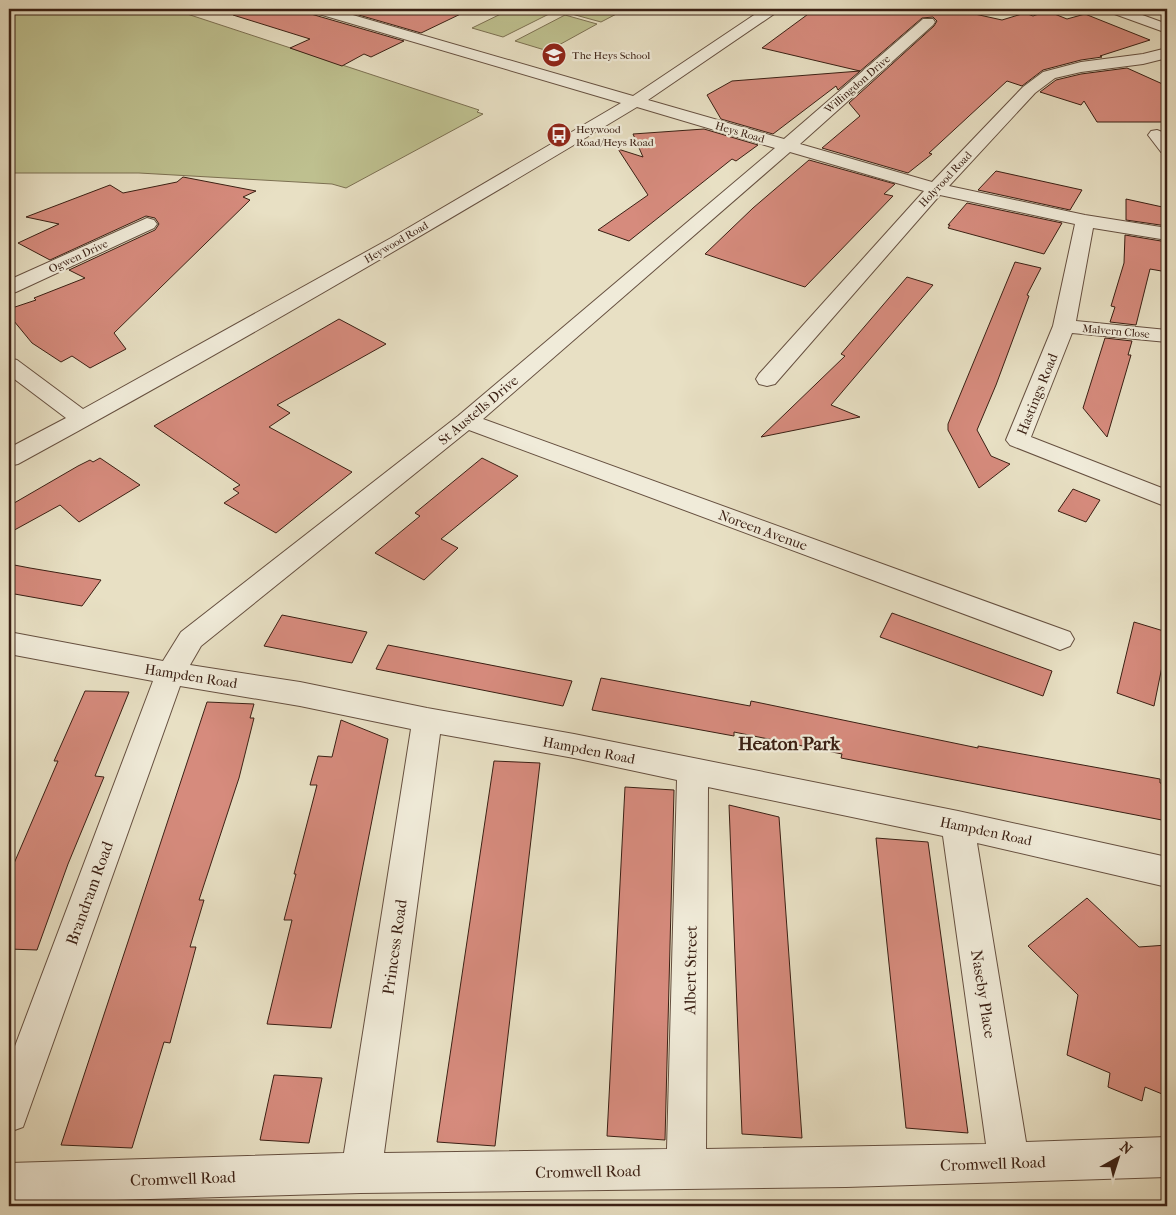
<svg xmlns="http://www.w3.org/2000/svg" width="1176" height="1215" viewBox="0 0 1176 1215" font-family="'IM FELL French Canon',serif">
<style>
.green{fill:#bec08f;stroke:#7c7052}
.building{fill:#d68b7d;stroke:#3b2014}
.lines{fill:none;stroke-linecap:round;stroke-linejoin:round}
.street-casing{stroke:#665040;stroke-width:2}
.street{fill:#f0ebd9;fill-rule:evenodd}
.labels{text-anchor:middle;stroke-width:4.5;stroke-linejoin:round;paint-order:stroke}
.far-poi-label{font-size:11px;fill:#3b2014;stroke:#f0ebd9;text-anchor:start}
.far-street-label{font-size:11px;fill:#3b2014;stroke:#f0ebd9}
.street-label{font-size:14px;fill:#3b2014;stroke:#f0ebd9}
.near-street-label{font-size:16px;fill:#3b2014;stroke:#f0ebd9}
.district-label{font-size:19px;font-weight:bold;fill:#3b2014;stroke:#f0ebd9}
</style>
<rect width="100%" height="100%" fill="#e8e0c4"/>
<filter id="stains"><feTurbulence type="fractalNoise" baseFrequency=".004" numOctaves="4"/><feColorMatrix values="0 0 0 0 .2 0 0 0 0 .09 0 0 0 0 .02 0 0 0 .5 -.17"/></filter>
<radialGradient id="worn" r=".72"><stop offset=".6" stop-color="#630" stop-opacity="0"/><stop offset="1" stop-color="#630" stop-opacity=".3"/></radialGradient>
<!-- green -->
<g class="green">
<polygon points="9,9 172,9 479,110 477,112 483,114 346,188 332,184 139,173 9,173"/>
<polygon points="511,9 542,9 553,12 503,37 472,28"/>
<polygon points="577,9 626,9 601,22 568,13"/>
<polygon points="565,15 597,24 548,51 515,41"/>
</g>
<!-- building -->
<g class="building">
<polygon points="234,9 308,9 311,14 404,41 371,57 364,54 342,66 290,48 310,39 233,15"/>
<polygon points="338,9 471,9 421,33"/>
<polygon points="815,9 952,9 1002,20 1025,13 1033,16 1047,11 1067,19 1085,14 1150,40 1100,56 1102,57 1081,60 1043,70 1022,86 1007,81 929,153 932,154 908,173 822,148 860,116 849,103 934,26 937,21 933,17 922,18 838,90 836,86 773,134 721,119 707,95 732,81 860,71 762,48"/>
<polygon points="1127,68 1167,86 1167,122 1097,122 1084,101 1081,105 1040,92 1056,80 1081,74"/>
<polygon points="704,129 758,145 736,161 732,159 629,241 598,230 648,195 618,149 643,157 633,134"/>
<polygon points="809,160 895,184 884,194 893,196 805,287 705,254 753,208"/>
<polygon points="996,171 1082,190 1070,210 978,190"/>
<polygon points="183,177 256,191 243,197 250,200 114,333 126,349 90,368 72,356 61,362 32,343 9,315 9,309 36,300 34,298 85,278 69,270 155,230 159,224 155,218 146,216 50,260 18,243 59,224 26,217 110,185 123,193 177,182"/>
<polygon points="1126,199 1167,208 1167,226 1126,220"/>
<polygon points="967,203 1062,223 1044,254 948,228 950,225 948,225"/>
<polygon points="1125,235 1167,242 1167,272 1150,269 1136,325 1110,322 1115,307 1111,306 1124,263"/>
<polygon points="1015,262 1041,268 1027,295 1029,296 996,385 977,430 991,456 1010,464 979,488 948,430 948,424"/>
<polygon points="907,277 933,285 831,405 860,417 761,437 845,356 841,354"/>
<polygon points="339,319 386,344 277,405 290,413 269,427 352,472 276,533 224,503 239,493 233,489 240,485 154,426"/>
<polygon points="1105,338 1132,341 1128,355 1131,355 1107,437 1083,408"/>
<polygon points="100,458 140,485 79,522 60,505 9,533 9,506 78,466 90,460 93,462"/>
<polygon points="482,458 518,476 441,539 458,548 424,580 375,553 420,516 415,513"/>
<polygon points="1073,489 1100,500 1086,522 1058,511"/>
<polygon points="9,564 30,568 101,580 82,606 9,593"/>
<polygon points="892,613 1052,671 1043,696 880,637"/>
<polygon points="282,615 367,632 352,663 264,646"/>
<polygon points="1134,622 1167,632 1167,642 1154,706 1117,693"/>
<polygon points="388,645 572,681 563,706 376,669"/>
<polygon points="601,678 750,706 751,701 978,748 978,746 1160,779 1160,783 1167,784 1167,821 841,758 842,754 734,732 734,736 592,710"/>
<polygon points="85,691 129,692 95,776 104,777 68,864 37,950 9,949 9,875 58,761 54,761"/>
<polygon points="207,702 254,704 250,718 254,718 239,778 199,900 204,900 190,947 196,947 170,1043 164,1042 132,1148 61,1145"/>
<polygon points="341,720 388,739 331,1028 267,1024 292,920 284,920 296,874 294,874 317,785 310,785 318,756 332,757"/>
<polygon points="494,761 540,763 495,1146 437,1142"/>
<polygon points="625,787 674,790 665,1140 607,1136"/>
<polygon points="729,805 779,817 802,1138 742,1134"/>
<polygon points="876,838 928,842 968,1133 906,1128"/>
<polygon points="1087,898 1139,947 1167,945 1167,1096 1145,1087 1142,1101 1108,1087 1110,1073 1067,1055 1078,995 1028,946"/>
<polygon points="274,1075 322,1078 309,1143 260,1140"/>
</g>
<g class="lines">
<defs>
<g id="street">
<path d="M310,9H332L633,96L763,9H779L777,12L648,100L784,139L923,19H933L935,22L933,25L800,144L932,182L1023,87L1043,72L1081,62L1143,54L1167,48V58L1143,64L1081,72L1055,78L1035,93L949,186L1085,215L1167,228V240L1093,228L1076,321L1167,330V342L1072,333L1031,437L1167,490V507L1010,445L1006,440L1053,326L1075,224L940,195L775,384L767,386L759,384L756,379L759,374L924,191L790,152L483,419L1070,632L1074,639L1070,646L1060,650L1050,646L469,430L201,646L190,665L300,682L427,708L574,734L958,811L1167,857V887L977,843L1026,1142L1167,1137V1177L846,1187L361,1193L9,1203V1163L344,1153L411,729L300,706L180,686L28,1113L23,1127L9,1132V1062L153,681L9,654V632L163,661L181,632L458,416L775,148L637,107C433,230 227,350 18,464L9,466V448L66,418L9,375V358L17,360L83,409L391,238L621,103L312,12ZM440,734L574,758L677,780L667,1149L384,1153ZM708,787L943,836L986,1144L706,1149Z"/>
<polygon points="1107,9 1126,9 1167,24 1167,33 1109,12"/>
<path d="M1157,130C1169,133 1167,142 1167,153L1161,152L1148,135L1151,131Z"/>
<polygon points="147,218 154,220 157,224 154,228 16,292 9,294 9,280"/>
</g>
</defs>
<!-- street casing -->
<use href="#street" class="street-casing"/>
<!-- street -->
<use href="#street" class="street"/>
</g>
<!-- icons -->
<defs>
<symbol id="school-disc" viewBox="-11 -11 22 22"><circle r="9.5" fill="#8f2418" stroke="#f0ebd9"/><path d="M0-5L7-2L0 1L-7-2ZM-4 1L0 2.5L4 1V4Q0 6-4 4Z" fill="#fff"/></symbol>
<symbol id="bus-disc" viewBox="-11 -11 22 22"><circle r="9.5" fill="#8f2418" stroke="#f0ebd9"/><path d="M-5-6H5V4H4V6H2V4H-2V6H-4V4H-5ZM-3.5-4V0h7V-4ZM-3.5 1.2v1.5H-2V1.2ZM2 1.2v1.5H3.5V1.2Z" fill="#fff"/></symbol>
</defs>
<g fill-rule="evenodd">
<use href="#school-disc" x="540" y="41" width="28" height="28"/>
<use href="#bus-disc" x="545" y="121" width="28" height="28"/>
</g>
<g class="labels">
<!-- far-poi labels -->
<g class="far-poi-label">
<text x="572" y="59">The Heys School</text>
<text x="576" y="133">Heywood<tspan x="576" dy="13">Road/Heys Road</tspan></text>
</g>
<!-- far-street labels -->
<g class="far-street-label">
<text transform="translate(857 84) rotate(-41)" y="4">Willingdon Drive</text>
<text transform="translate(740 132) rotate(16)" y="4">Heys Road</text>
<text transform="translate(945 179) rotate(-47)" y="4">Holyrood Road</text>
<text transform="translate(396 242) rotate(-30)" y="4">Heywood Road</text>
<text transform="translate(78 256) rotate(-25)" y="4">Ogwen Drive</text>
<text transform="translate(1116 331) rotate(5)" y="4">Malvern Close</text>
</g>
<!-- street labels -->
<g class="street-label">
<text transform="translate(1037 394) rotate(-68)" y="5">Hastings Road</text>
<text transform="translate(478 410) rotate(-40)" y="5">St Austells Drive</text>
<text transform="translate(763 530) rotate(20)" y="5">Noreen Avenue</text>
<text transform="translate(191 676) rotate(9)" y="5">Hampden Road</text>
<text transform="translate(589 750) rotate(11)" y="5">Hampden Road</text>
<text transform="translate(986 831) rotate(12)" y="5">Hampden Road</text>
</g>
<!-- near-street labels -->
<g class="near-street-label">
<text transform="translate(89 893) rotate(-70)" y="6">Brandram Road</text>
<text transform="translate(394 947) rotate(-82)" y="6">Princess Road</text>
<text transform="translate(690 970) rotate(-89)" y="6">Albert Street</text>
<text transform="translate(984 994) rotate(81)" y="6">Naseby Place</text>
<text transform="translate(993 1163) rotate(-2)" y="6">Cromwell Road</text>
<text transform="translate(588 1171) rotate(-1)" y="6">Cromwell Road</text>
<text transform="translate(183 1178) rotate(-2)" y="6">Cromwell Road</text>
</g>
<!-- district labels -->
<g class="district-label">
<text x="789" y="750">Heaton Park</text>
</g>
</g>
<!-- margin -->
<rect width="1176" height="1215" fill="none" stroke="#e8e0c4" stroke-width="30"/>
<rect x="10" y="10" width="1156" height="1195" fill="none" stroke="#3b2014" stroke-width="2.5"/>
<rect x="15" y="15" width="1146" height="1185" fill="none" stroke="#3b2014"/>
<!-- north arrow -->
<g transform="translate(1118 1158) rotate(39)" stroke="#f0ebd9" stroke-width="4" paint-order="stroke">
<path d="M0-4L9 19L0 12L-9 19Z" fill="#3b2014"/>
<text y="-8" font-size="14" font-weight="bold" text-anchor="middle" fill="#3b2014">N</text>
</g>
<rect width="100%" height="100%" filter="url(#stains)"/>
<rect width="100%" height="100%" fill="url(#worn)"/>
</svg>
